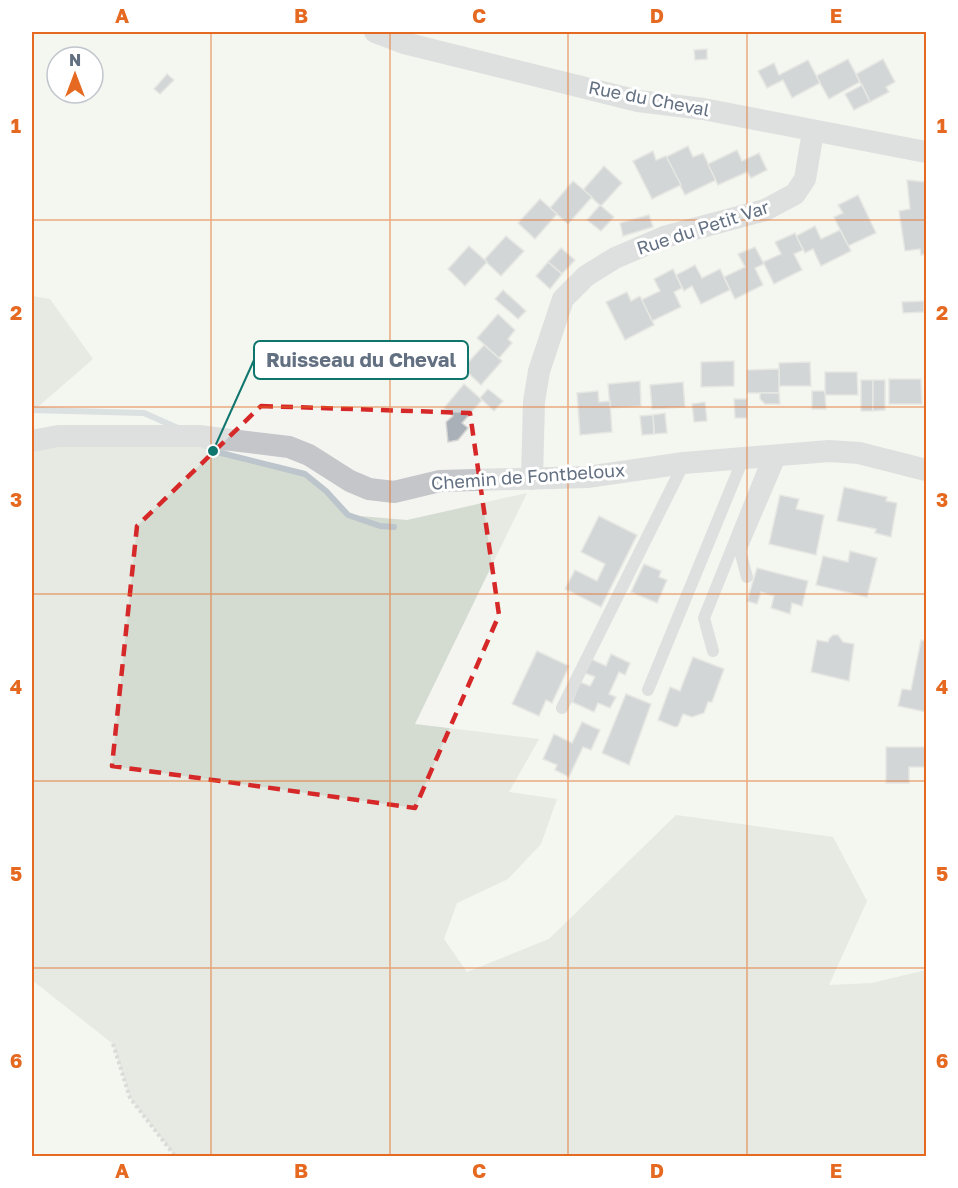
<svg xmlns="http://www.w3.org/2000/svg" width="958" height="1188" viewBox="0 0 958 1188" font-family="'Golos Text',sans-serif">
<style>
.green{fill:#d4dbd1}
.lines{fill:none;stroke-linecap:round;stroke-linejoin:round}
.stream{stroke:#bdc5cc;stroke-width:6}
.building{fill:#aab0b7;stroke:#d5d6d3;stroke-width:1.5}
.path{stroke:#bbbdbf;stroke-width:4;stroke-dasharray:3 3;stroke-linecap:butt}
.lane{stroke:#c4c6ca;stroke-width:12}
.street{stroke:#c4c6ca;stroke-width:22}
.marked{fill:none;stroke:#d62828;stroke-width:4.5;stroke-dasharray:12 8;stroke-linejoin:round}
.grid{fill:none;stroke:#e56920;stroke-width:1.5;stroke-opacity:0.55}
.labels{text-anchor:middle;stroke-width:6;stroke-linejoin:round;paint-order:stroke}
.street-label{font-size:18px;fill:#637082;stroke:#fff}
.leader{fill:none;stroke:#0f766e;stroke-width:2}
.callout-dot{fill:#0f766e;stroke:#fff;stroke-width:2}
.callout{fill:#fff;stroke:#0f766e;stroke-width:2}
.callout-label{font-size:20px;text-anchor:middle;font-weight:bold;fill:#637082}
.neatline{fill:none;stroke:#e56920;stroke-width:2}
.grid-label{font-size:20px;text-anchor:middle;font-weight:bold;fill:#e56920}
</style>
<rect width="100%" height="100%" fill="#f4f5f0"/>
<!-- green -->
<g class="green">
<polygon points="32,296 50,299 93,359 32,412"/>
<polygon points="199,436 244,460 305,474 348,515 407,520 527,493 415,724 539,739 509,792 557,799 541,844 508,879 457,903 444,939 467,972 549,939 676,815 833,837 867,901 829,985 872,983 926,970 926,1156 175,1156 130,1098 113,1044 32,980 32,441"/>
</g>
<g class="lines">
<!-- stream -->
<g class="stream">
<polyline points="32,410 144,413 180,429"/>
<polyline points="204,445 213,451 305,474 326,491 348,515 380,526 394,527"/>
</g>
</g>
<!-- building -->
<g class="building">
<polygon points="707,49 707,59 695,60 694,50"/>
<polygon points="848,59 860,82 829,99 816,76"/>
<polygon points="883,59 895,82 886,87 889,92 870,102 856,74"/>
<polygon points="808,60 820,83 792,98 783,80 767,88 758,71 774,63 779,75"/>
<polygon points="167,74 174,80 160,94 154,89"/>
<polygon points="862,85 870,102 854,110 845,94"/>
<polygon points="688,146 693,157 703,153 716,180 685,195 666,157"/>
<polygon points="737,150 742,161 759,153 767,170 751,178 747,172 718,185 708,164"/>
<polygon points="653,151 656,160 666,156 681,185 652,199 633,161"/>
<polygon points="604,166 622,183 601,206 583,190"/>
<polygon points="907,180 926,182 926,254 921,255 920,249 905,251 899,211 910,209"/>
<polygon points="573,181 592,197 568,224 550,208"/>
<polygon points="858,195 876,233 848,246 834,217 843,213 838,205"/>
<polygon points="540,199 557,214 535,239 518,223"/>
<polygon points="600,205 614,217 601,231 587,220"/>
<polygon points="649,215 653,227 623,236 620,223"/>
<polygon points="815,226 821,239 840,230 851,251 821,266 813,249 805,253 796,236"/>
<polygon points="795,233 803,250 794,254 802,270 774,284 763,262 781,254 775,242"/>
<polygon points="506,236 524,251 501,276 484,260"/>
<polygon points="469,246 487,262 465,286 448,269"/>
<polygon points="755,247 764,264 755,268 763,285 735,299 724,277 745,267 738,254"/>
<polygon points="561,248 575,260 562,274 548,262"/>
<polygon points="548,262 562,274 550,289 536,276"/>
<polygon points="695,265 702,278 720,269 730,290 701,304 692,286 684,291 676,275"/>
<polygon points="673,269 682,288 674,292 681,307 652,321 641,300 660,291 654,279"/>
<polygon points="503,290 526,311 518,319 495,299"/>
<polygon points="627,292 631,301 640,296 654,325 625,340 606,302"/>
<polygon points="924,301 924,312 903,313 902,302"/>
<polygon points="498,314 515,330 508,339 512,343 499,358 477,338"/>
<polygon points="484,345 502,361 481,385 463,368"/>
<polygon points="734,361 734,386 701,387 701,362"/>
<polygon points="810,362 811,386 779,386 779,363"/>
<polygon points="779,369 779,393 747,393 747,370"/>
<polygon points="825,372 857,372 858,395 825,395"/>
<polygon points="889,379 921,379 922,404 889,404"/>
<rect x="861" y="380" width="12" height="31"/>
<polygon points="873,380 885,380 885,410 873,411"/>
<polygon points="640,381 641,406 610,408 608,384"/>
<polygon points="683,382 685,407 652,409 650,385"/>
<polygon points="464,384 482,400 462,423 468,428 458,440 448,442 446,422 453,416 444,408"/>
<polygon points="488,389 503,401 494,411 480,398"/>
<polygon points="598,391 599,402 610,401 612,432 580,435 577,393"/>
<polygon points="812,391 825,391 826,409 812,409"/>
<polygon points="760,393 779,393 780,404 765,404 760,399"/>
<polygon points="734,399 747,399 747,418 735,418"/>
<polygon points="705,402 707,421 694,422 692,404"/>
<polygon points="665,413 667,433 654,434 653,415"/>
<polygon points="653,415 654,434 642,435 640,416"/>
<polygon points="844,487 887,497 886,501 897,503 891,537 875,533 876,529 837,521"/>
<polygon points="780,495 799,499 796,509 824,515 816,555 769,544"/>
<polygon points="599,516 637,535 601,607 565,589 575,570 597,581 605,564 581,552"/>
<polygon points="850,551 877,558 867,597 816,585 823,556 848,562"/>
<polygon points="644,564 661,571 659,577 667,580 657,603 631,592"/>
<polygon points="757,568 808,581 802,606 792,603 790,614 771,608 774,596 761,592 757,604 747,601"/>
<polygon points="833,635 838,635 843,642 854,644 849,681 811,672 817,640 828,642 829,639"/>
<polygon points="921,640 926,641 926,712 898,706 902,689 911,690"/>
<polygon points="537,651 569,666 552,703 546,700 539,716 512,704"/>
<polygon points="611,654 630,663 625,675 619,672 609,694 616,697 610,708 598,703 594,712 572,702 580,682 590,686 595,677 585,673 591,659 606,666"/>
<polygon points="693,657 724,669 712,702 708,702 704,713 692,717 683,714 678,726 675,727 658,720 670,687 680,691"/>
<polygon points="626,694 651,704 629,765 602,753"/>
<polygon points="582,722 600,730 591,750 583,747 569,777 555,770 557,765 543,759 554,734 572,743"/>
<polygon points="886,747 926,747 926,767 909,767 909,783 886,783"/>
</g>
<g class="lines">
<!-- path -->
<polyline class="path" points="113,1044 130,1098 175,1156"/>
<!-- lane -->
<g class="lane">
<polyline points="747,577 740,551 781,455"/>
<polyline points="713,651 704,618 769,456"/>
<polyline points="648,690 743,459"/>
<polyline points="562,708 684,463"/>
</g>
<!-- street -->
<g class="street">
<polyline points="375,32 404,43 638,101 703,109 926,152"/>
<polyline points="32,441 58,436 199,436 289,447 309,455 350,481 369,489 394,492 440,481 587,477 684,463 829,451 859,453 926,470"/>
<polyline points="532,479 534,402 539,371 563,299 586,276 615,258 664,237 765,210 795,194 805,179 813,132"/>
</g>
</g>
<!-- marked area -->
<path d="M0 0H958V1188H0ZM261,406L470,413L499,615L415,808L112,766L137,526Z" fill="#f4f5f0" fill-opacity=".55" fill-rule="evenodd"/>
<path class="marked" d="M261,406L470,413L499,615L415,808L112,766L137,526Z"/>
<!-- grid -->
<path class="grid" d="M211,32V1156M390,32V1156M568,32V1156M747,32V1156M32,220H926M32,407H926M32,594H926M32,781H926M32,968H926"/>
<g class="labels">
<!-- street labels -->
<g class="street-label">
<text transform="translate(649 99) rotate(11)" y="6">Rue du Cheval</text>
<text transform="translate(703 228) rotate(-18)" y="6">Rue du Petit Var</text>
<text transform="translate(528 477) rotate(-4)" y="6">Chemin de Fontbeloux</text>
</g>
</g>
<!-- callouts -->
<path class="leader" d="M213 451L254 360"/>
<circle class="callout-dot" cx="213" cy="451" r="6"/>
<rect class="callout" x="254" y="341" width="214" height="38" rx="6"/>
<g class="callout-label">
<text x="361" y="367">Ruisseau du Cheval</text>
</g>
<!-- border -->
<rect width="958" height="1188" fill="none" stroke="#ffffff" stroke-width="66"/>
<!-- north arrow -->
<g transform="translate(75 75)"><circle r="28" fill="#ffffff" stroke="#c1c6cd" stroke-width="1.5"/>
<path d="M0-4.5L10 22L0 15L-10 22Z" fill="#e56920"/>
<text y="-9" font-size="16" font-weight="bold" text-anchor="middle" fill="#637082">N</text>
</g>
<rect x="33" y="33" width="892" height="1122" class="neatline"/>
<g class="grid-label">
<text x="122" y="23">A</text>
<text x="301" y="23">B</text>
<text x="479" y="23">C</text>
<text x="657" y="23">D</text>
<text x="836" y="23">E</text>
<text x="16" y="133">1</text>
<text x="942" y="133">1</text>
<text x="16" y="320">2</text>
<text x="942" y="320">2</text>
<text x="16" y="507">3</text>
<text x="942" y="507">3</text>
<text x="16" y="694">4</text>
<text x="942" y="694">4</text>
<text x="16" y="881">5</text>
<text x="942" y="881">5</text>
<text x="16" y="1068">6</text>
<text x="942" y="1068">6</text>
<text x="122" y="1178">A</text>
<text x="301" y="1178">B</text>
<text x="479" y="1178">C</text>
<text x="657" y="1178">D</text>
<text x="836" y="1178">E</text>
</g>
</svg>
